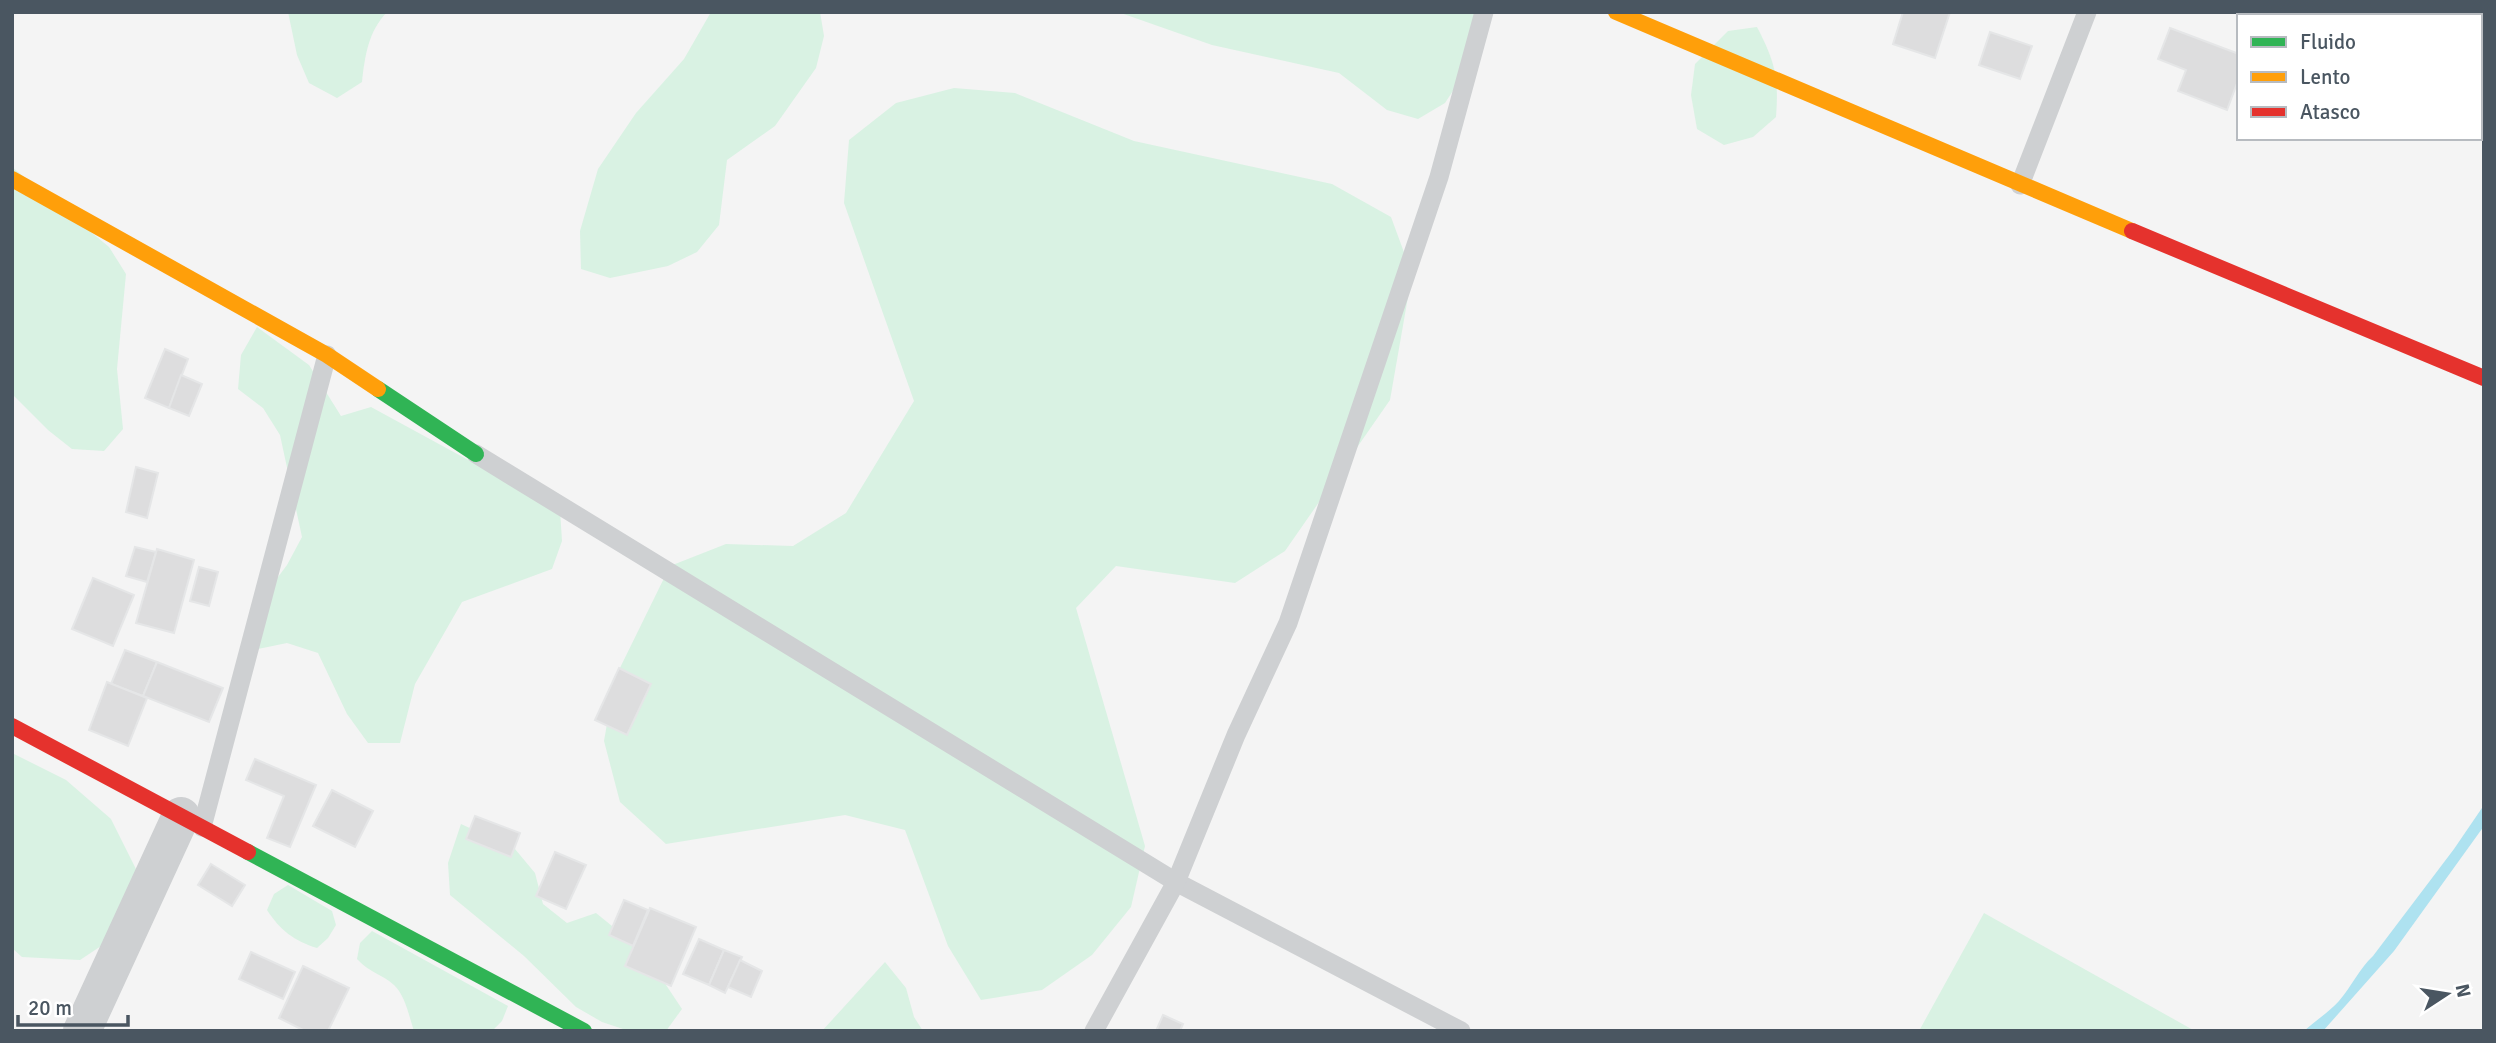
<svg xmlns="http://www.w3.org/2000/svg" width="2496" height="1043" viewBox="0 0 2496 1043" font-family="Signika,sans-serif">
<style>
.green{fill:#d9f2e3}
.water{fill:#aee2f0}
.building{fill:#ddddde;stroke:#e5e6e7;stroke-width:2}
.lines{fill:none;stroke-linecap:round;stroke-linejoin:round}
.lane{stroke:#ced0d2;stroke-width:19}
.street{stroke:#ced0d2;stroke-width:38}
.fast{stroke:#30b455;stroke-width:16}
.slow{stroke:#ff9f0a;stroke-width:16}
.jam{stroke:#e5322d;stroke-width:16}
</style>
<rect width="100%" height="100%" fill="#f4f4f4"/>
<!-- green -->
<g class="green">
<path d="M288,12H387C368,32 365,56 362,82L337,98L309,83L297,55Z"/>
<polygon points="711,12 820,12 824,36 816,68 775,126 727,160 719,225 697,252 668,266 610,278 581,269 580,231 598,169 636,113 684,59"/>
<polygon points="1118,12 1486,12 1462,77 1445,103 1418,119 1387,110 1339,73 1212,45"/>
<polygon points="2313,12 2450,12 2449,16 2318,16"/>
<path d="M1757,27C1775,62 1779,77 1776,117L1753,137L1724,145L1697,129L1691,95L1695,64L1728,31Z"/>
<polygon points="954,88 1015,93 1134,141 1332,184 1391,217 1412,274 1390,400 1285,551 1235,583 1116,566 1076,608 1145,846 1131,907 1092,955 1042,990 981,1000 948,946 905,830 845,815 666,844 620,802 604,741 615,678 670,566 726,544 793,546 846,513 914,401 844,203 849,140 896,103"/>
<polygon points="12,167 109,247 126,274 117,369 123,429 104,451 72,449 48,430 12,394"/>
<polygon points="257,327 309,365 341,416 371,407 560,510 562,541 552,569 462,602 415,684 400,743 368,743 347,714 318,653 287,643 258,649 248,617 287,565 302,537 280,435 263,408 238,389 241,355"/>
<polygon points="12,753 66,780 111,819 137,871 128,928 80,960 22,957 12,948"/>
<polygon points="461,824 515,849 535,873 543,904 567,923 596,913 644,952 682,1009 666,1031 629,1031 602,1022 576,1007 524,956 450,895 448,863"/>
<path d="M288,885L332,911L336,925L328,938L317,948C294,941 280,930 267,910L274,894Z"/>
<polygon points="1984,913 2195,1031 1919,1031"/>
<path d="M372,931L508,1006L502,1021L492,1031H414C409,1016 405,995 394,985C382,974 370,973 357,959L360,943Z"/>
<polygon points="885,962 906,988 914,1017 923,1031 822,1031"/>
</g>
<!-- water -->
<path class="water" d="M2484,805V826L2394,951L2323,1031H2304C2315,1021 2329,1012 2339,1001C2352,986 2359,969 2373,956L2454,849Z"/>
<!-- building -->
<g class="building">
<polygon points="1903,12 1950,12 1935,58 1893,44"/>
<polygon points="2170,28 2239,54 2239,78 2227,110 2178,91 2186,70 2158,59"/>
<polygon points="1990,32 2032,46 2020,79 1979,65"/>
<polygon points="165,349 188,359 169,408 145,398"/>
<polygon points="181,375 202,384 189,416 169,408"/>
<polygon points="136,467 158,473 147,518 126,512"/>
<polygon points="135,547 156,552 147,582 126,576"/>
<polygon points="157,549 194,560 174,633 136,623"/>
<polygon points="199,567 218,572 209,606 190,601"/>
<polygon points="93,578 134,595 113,646 72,629"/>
<polygon points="125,650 157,662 143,696 111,684"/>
<polygon points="157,662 223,688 209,722 143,696"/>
<polygon points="619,668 651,684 627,735 595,720"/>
<polygon points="107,682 147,698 128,746 89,730"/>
<polygon points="255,759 316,785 290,847 267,838 284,796 246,780"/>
<polygon points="332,790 373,811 355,847 313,826"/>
<polygon points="475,816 520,833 511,857 466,839"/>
<polygon points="555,852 586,865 566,909 536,896"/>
<polygon points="211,864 245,885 232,906 198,885"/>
<polygon points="624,900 648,910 633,946 609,935"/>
<polygon points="650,908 696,927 671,986 625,966"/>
<polygon points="699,939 724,950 709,985 683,974"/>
<polygon points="724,950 742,957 725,993 709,985"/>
<polygon points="251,952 295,972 283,999 239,979"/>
<polygon points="740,960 762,971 751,997 728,987"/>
<polygon points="303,966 349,988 328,1031 305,1031 279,1018"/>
<polygon points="1163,1015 1183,1024 1180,1031 1156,1031"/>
</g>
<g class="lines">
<!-- lane -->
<g class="lane">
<polyline points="2020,185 2087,12"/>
<polyline points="476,454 1176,882 1461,1031"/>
<polyline points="202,827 327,355"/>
<polyline points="1094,1031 1176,882 1236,735 1288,623 1439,177 1484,12"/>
</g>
<!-- street -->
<polyline class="street" points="82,1031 181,816"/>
<!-- fast -->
<g class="fast">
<polyline points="378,389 476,454"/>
<polyline points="248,852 584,1031"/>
</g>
<!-- slow -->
<g class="slow">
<polyline points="1616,12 2132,231"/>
<polyline points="12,179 327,355 378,389"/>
</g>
<!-- jam -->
<g class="jam">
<polyline points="2132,231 2484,378"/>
<polyline points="12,726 248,852"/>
</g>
</g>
<!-- border -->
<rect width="2496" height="1043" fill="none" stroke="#4a5661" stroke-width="28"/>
<!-- legend -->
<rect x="2237" y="14" width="245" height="126" fill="#ffffff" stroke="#b7bbc0" stroke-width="2"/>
<rect x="2251" y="37" width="35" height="10" fill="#30b455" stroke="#b7bbc0" stroke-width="2"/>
<text x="2300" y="49" font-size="21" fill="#4a5661">Fluido</text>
<rect x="2251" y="72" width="35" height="10" fill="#ff9f0a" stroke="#b7bbc0" stroke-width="2"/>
<text x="2300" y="84" font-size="21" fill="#4a5661">Lento</text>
<rect x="2251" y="107" width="35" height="10" fill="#e5322d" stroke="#b7bbc0" stroke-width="2"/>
<text x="2300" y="119" font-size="21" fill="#4a5661">Atasco</text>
<!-- north arrow -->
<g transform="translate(2447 994) rotate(78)" stroke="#ffffff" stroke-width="5" paint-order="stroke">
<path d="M0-5L12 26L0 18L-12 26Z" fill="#4a5661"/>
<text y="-10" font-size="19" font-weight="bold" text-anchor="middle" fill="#4a5661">N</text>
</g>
<!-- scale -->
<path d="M18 1015v10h110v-10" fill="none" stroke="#4a5661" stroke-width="3.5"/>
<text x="28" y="1015" font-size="21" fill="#4a5661" stroke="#ffffff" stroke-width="5" paint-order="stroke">20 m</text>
</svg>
